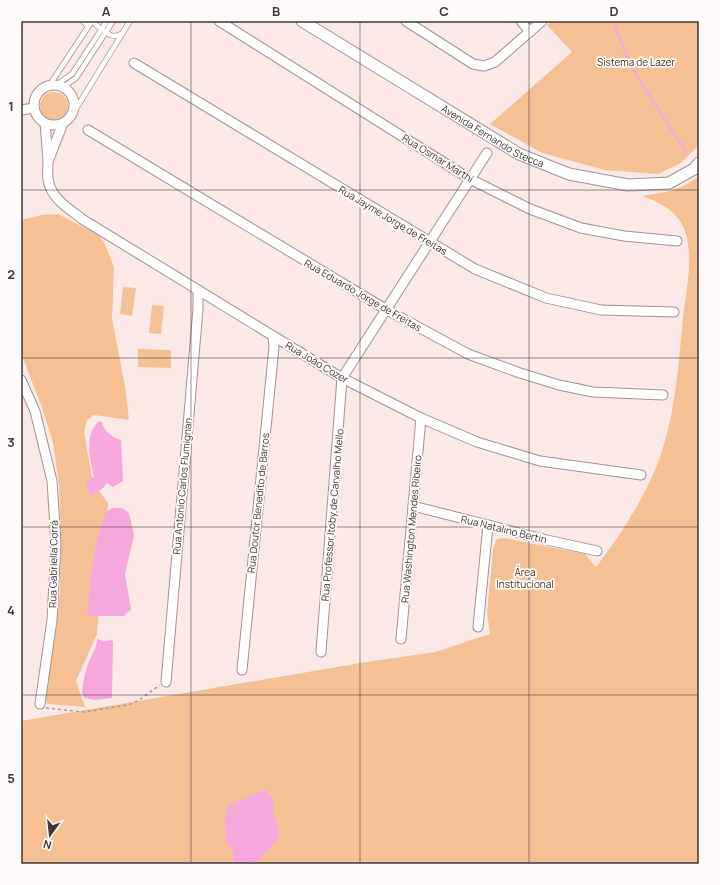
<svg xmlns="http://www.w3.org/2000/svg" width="720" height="885" viewBox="0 0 720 885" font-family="Manrope,sans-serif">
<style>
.green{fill:#f6c095}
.water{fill:#f6a7db}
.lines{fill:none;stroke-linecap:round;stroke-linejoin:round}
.stream{stroke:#f6a7db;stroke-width:2.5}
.service-casing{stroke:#a39392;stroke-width:6}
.minor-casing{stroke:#a39392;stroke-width:11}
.tertiary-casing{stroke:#a39392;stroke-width:13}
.path{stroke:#a69998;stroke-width:1.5;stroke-dasharray:3 3;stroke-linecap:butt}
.service{stroke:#fff;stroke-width:4.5}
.minor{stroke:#fff;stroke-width:9}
.tertiary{stroke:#fff;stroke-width:11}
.grid{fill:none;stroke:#3f3837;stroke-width:1;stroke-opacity:0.55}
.labels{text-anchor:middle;stroke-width:3.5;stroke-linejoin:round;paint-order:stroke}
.park-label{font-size:10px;fill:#4e3118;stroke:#fefafa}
.street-label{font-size:10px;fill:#3f3837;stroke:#fefafa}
.neatline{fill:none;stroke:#3f3837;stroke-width:1.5}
.grid-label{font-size:13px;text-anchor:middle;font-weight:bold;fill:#3f3837}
</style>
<rect width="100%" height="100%" fill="#fbe9e8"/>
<!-- green -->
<g class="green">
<polygon points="552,21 699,21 698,146 681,163 658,174 605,170 542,153 490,124 572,52 547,25"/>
<circle cx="54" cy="106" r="14"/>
<path d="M699,176V864H21V721L360,663L435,652L490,634L487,612L493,549L497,539L504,538L585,554L596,567C619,537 640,505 655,470C675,422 678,369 683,318C686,290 694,259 685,231C678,211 661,203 642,196C663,193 682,190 699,176Z"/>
<polygon points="58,214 97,234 104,242 114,267 112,319 125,386 129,420 94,415 87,420 84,432 93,483 108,503 97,634 76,681 85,707 47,704 44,697 56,630 60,590 61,535 59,485 53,442 41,405 21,353 21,220 42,215"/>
<polygon points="123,287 136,288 132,316 120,314"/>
<polygon points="152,305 164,306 161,334 149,333"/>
<polygon points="138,349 171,350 171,368 138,367"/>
</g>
<!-- water -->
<g class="water">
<path d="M99,421L102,422C103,431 112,437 121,440L123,481L113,487L107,483L103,488L92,496L88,492L86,483L94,476C90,459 84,434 99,421Z"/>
<path d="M113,508H122L129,513L134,535L125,574L131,609L124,616H87C91,580 92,543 107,511Z"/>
<path d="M97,639L104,641L112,640L113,642L112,698L94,700L85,698L82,694C83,682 85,671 90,659C93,652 97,647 97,639Z"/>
<polygon points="265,790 273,799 274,815 279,832 279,837 260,859 253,864 233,864 234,853 226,841 225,820 228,805"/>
</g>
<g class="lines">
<!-- stream -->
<polyline class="stream" points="613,21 628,59 635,73 686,152"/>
<defs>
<g id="service">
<polyline points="83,21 88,27"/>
<path d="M93,21C96,26 109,36 115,36C117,36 119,35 121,34"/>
<polyline points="56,85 72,74 107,21"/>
<polyline points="49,86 92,21"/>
<polyline points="63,87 76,78 113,21"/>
<polyline points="72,115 130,21"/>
</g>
<g id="minor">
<polyline points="219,21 470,179 530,209 581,228 624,236 677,241"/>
<polyline points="406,21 473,64 484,66 495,62 542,21"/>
<polyline points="521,21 530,32"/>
<polyline points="134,63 475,269 546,298 601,310 674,312"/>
<circle cx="54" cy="105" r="20"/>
<polyline points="21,110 34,108"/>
<path d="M45,123C46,136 47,148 48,161C48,170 46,180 51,189C57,202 71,210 82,219L342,378L421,418L477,442L540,461L641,475"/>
<polyline points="88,130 387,310 468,354 520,373 559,385 593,392 663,395"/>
<polyline points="49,159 63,123"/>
<polyline points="21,380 35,411 52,481 56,543 52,620 40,704"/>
<polyline points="413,506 547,540 597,551"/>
<polyline points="478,627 488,525"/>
<polyline points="401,639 421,418"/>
<polyline points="321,652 342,378 487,153"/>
<polyline points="242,670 274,347 273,336"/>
<polyline points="166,682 198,309 198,290"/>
</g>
<g id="tertiary">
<path id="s1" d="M302,21L519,154L569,174L628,185L669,183L694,169L699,163"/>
</g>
</defs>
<!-- service casing -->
<use href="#service" class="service-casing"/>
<!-- minor casing -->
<use href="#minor" class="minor-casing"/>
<!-- tertiary casing -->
<use href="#tertiary" class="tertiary-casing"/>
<!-- path -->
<polyline class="path" points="46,708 84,712 121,706 131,704 139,700 160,685"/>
<!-- service -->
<use href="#service" class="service"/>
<!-- minor -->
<use href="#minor" class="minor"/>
<!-- tertiary -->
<use href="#tertiary" class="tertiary"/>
</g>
<!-- grid -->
<path class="grid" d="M191,21V864M360,21V864M529,21V864M21,190H699M21,358H699M21,527H699M21,695H699"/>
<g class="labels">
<!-- park labels -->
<g class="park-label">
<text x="636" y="66">Sistema de Lazer</text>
<text x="525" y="576">Área<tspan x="525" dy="12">Institucional</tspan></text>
</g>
<!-- street labels -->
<g class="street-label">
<text dy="4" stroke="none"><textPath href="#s1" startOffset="223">Avenida Fernando Stecca</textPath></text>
<text transform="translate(438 158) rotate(32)" y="4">Rua Osmar Marthi</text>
<text transform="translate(393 220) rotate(31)" y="4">Rua Jayme Jorge de Freitas</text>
<text transform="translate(363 295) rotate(30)" y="4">Rua Eduardo Jorge de Freitas</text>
<text transform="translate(317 362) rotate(31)" y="4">Rua João Cozer</text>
<text transform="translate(182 486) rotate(-85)" y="4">Rua Antonio Carlos Flumignan</text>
<text transform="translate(258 503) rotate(-84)" y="4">Rua Doutor Benedito de Barros</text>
<text transform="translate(332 515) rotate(-85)" y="4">Rua Professor Itoby de Carvalho Mello</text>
<text transform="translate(411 529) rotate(-85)" y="4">Rua Washington Mendes Ribeiro</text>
<text transform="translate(504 529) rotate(14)" y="4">Rua Natalino Bertin</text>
<text transform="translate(53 564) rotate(-89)" y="4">Rua Gabriella Corrá</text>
</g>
</g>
<!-- border -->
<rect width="720" height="885" fill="none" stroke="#fefafa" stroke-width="44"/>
<!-- north arrow -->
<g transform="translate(50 835) rotate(195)" stroke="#fefafa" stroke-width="3" paint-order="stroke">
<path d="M0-3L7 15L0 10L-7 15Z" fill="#3f3837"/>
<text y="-6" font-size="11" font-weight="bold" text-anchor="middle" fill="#3f3837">N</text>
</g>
<rect x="22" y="22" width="676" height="841" class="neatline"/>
<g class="grid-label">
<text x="106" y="16">A</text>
<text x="276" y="16">B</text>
<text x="444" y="16">C</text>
<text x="614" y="16">D</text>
<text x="11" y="111">1</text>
<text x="11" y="279">2</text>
<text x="11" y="447">3</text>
<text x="11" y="615">4</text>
<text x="11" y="783">5</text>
</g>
</svg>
